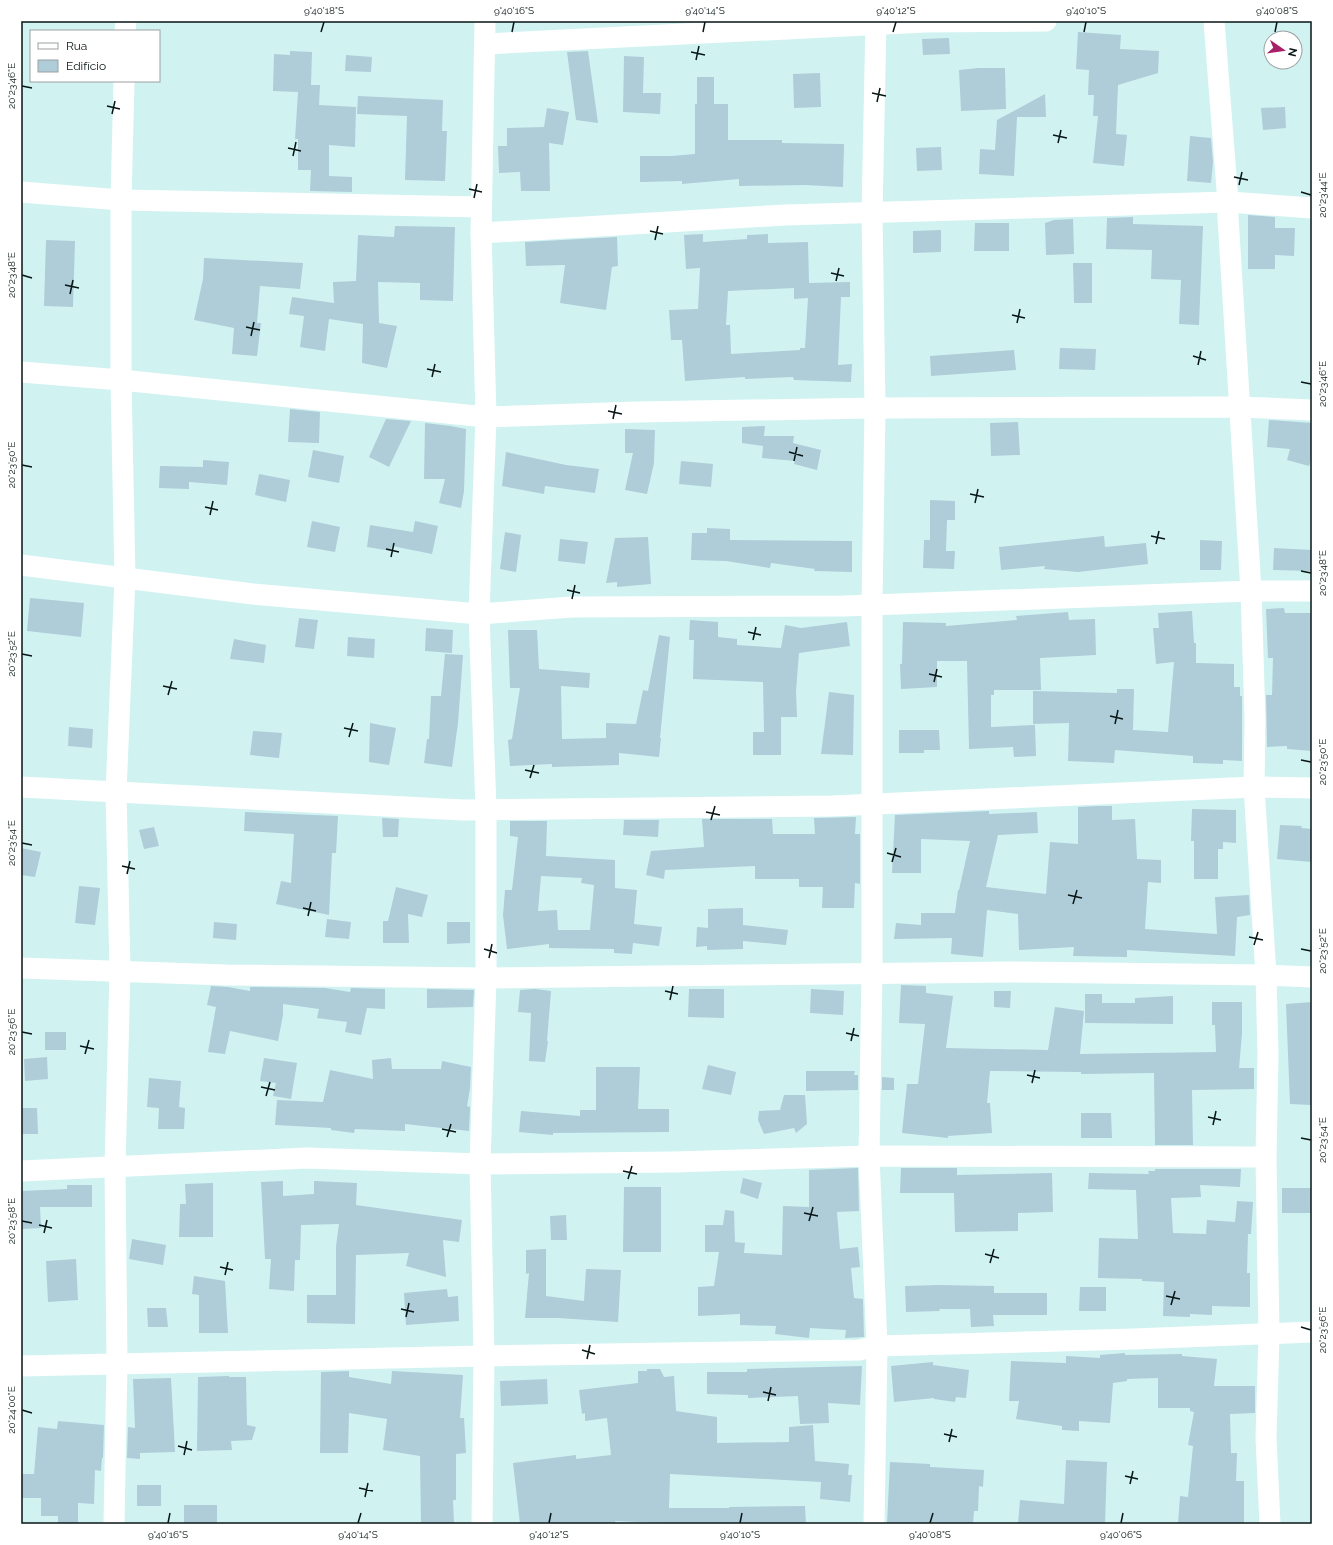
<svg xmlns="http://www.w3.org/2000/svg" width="1333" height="1545" viewBox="0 0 1333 1545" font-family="Raleway,sans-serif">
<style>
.building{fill:#afccd9;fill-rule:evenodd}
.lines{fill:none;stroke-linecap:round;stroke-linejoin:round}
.minor{stroke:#fff;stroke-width:21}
.ticks{fill:none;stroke:#081515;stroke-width:1.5}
.neatline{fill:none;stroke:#081515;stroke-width:1.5}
.ticks-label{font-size:10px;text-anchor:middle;fill:#081515}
</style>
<rect width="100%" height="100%" fill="#d0f3f2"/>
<!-- building -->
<g class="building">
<polygon points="1078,32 1121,35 1120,49 1159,51 1158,73 1118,85 1116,134 1127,135 1124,166 1093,163 1098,116 1093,116 1094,95 1088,95 1089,70 1076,69"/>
<polygon points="949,38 950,54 923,55 922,39"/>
<polygon points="290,51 312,52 311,85 320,85 319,105 356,107 355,147 329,145 329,176 352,177 352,192 310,191 311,170 298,170 298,139 295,139 298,92 273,91 274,54 290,55"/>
<polygon points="588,51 598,123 576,120 567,52"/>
<polygon points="346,55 372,57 371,72 345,71"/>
<polygon points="624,56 644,57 643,93 661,93 660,114 623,112"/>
<polygon points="978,68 1005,68 1006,109 961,111 959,70"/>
<polygon points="820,73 821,107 794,108 793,74"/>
<polygon points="697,77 714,77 714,104 728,104 728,140 782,140 782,143 844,144 843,187 805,185 739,186 739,179 682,184 682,181 640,182 640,156 671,156 695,154 695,104 697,104"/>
<polygon points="1045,94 1046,117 1017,117 1014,176 979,174 980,149 995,150 997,120"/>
<polygon points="358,96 443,100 442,131 447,131 445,181 405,180 407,116 357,114"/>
<polygon points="1285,107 1286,128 1263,130 1261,108"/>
<polygon points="547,108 569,112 563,145 549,143 550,191 521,191 520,172 499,173 498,146 507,146 507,128 544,127"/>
<polygon points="1190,136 1211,138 1213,162 1211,183 1187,181"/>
<polygon points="941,147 942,170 917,171 916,148"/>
<polygon points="1248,215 1275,217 1275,228 1295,228 1294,256 1275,255 1275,269 1248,269"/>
<polygon points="1133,217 1133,224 1203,226 1199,325 1179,324 1181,280 1151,279 1152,250 1106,249 1107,218"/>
<polygon points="1073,219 1074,254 1046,255 1045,223 1054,220"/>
<polygon points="975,223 1009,223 1009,251 974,251"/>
<polygon points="395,226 455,227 453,301 420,300 420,283 378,282 379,323 397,326 387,368 362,363 363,324 329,319 325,351 300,347 304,316 289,314 292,297 334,303 333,282 356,281 358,235 394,237"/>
<polygon points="941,230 941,252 913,253 913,231"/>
<path d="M703,234V242L747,239V235L768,234V243L808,242L809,283L850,282V297H841L838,365L852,364L851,382L794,380L793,377L745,379V377L685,381L682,340H671L669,310L698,309L700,268L686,269L684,235ZM794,288V299L808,298L805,348H800V350L731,354L730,325H726L728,291Z"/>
<polygon points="617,237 618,266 612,267 606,310 560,303 565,265 526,266 525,242"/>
<polygon points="46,240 75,241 73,307 44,306"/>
<polygon points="204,258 303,263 300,289 260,286 257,323 261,323 257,356 232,354 234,328 194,320 203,279"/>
<polygon points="1073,263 1092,263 1092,303 1074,303"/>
<polygon points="1060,348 1096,349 1095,370 1059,369"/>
<polygon points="1014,350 1016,370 931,376 930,356"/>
<polygon points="290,409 320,412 319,443 288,442"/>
<polygon points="386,419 411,421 389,467 369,457"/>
<polygon points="1269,420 1312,423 1312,456 1309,466 1287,460 1290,449 1267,447"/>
<polygon points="1018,422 1020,455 991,456 990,423"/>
<polygon points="425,423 451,426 466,429 464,491 461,508 439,503 445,479 424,479"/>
<polygon points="765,426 764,436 794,436 793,443 821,450 817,470 794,464 795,461 762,458 763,446 742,443 742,427"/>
<polygon points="625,429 655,430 654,463 647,494 625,490 633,453 625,453"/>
<polygon points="313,450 344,456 339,483 308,477"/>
<polygon points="506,452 566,465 599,469 595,493 545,486 544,494 502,486"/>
<polygon points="203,460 229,462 227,485 189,482 189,489 159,488 160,466 203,467"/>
<polygon points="681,461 713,464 711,487 679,484"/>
<polygon points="259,474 290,480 286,502 255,495"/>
<polygon points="930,500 955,501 955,520 947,520 946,551 955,551 954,569 923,568 924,540 930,540"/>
<polygon points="312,521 340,527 335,552 307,547"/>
<polygon points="415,521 438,526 432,554 392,546 391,551 367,547 370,525 413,532"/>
<polygon points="707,528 730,529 730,540 852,541 852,572 814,571 815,569 771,563 770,568 726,561 691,560 692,533 707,533"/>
<polygon points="505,532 521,535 516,572 500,569"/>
<polygon points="1104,536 1105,547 1146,543 1148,564 1078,572 1044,569 1045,566 1001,570 999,547"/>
<polygon points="648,537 651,584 617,587 617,582 606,583 615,538"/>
<polygon points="560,539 588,542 585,564 558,561"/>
<polygon points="1200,540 1222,541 1221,570 1200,570"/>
<polygon points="1274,548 1312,550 1312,571 1273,570"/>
<polygon points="30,598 84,603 81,637 27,631"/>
<polygon points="1284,608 1285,613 1312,613 1312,751 1287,749 1287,746 1267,747 1266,695 1272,695 1273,658 1268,658 1266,609"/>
<polygon points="1192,611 1194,643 1196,643 1196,663 1234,664 1234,687 1240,687 1240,696 1242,696 1242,761 1223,760 1223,764 1193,763 1193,756 1115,750 1114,763 1068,761 1069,723 1033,724 1033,691 1117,693 1117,689 1134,689 1133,730 1168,732 1174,662 1156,664 1153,628 1159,628 1158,613"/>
<polygon points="1068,612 1069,620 1095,619 1096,655 1040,658 1041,690 994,690 994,695 991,695 991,727 1035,725 1036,756 1014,757 1013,747 969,749 967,661 937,661 937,687 901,689 900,664 902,664 903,622 946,623 946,626 1017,620 1016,616"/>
<polygon points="299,618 318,620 314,649 295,647"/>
<polygon points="690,620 718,622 718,637 737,639 737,645 781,648 785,625 801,628 847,622 850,646 799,653 796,691 797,717 781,717 781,755 753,755 753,732 764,732 763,682 693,679 694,640 689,640"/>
<polygon points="426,628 453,630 452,653 425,651"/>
<polygon points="508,630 537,630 539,669 590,673 589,688 561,686 562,739 606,738 606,723 636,724 643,690 648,691 659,635 670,637 660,738 661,738 659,757 619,753 619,765 552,767 552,764 510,766 508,740 512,739 520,688 510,688"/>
<polygon points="348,637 375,639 374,658 347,656"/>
<polygon points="234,639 266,645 264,663 230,659"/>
<polygon points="445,654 463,655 458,723 452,767 424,763 427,739 429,739 431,696 441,696"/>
<polygon points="829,692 854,695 853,755 821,754"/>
<polygon points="370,723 396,728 389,765 369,762"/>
<polygon points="69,727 93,729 92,748 68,746"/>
<polygon points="899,730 939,730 940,750 924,750 924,753 899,753"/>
<polygon points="253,731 282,733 279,758 250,755"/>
<polygon points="1099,806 1112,806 1112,820 1135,819 1137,859 1161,860 1161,883 1148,882 1145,929 1217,934 1215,897 1249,895 1250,915 1237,917 1235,956 1127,950 1127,957 1073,956 1074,947 1019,950 1018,914 987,910 983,957 951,954 952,938 894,939 896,923 921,925 921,913 955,913 958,890 959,890 970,841 921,839 921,873 892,873 895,815 989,811 989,814 1037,812 1038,833 998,835 986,887 1046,894 1050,842 1078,844 1078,807"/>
<polygon points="1192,809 1236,810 1236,843 1223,842 1223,849 1218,849 1218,879 1194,879 1194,841 1191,841"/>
<polygon points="245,812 338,816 336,853 332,853 329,915 276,904 281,881 291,883 294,834 244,831"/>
<polygon points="856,817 855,834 860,834 860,884 855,883 854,908 822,908 823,887 799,887 799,879 755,879 755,866 665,870 664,879 646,875 651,851 704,847 702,819 772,819 773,834 815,834 814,818"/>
<polygon points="382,818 399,819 398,837 383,837"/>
<polygon points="624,820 659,820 658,837 623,835"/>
<path d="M510,821H547L546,856L615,860V888L637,890L634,924L662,927L659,946L633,943L632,954L614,953V949L549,948V944L507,949L503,915L505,890H512L518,837L510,836ZM541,876L582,878L581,883L594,885L590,930H558L557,910L538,911Z"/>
<polygon points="1280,825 1302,826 1301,828 1312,829 1312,862 1277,859"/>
<polygon points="154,827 159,846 144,849 139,830"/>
<polygon points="21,848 41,852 35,877 21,875"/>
<polygon points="79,886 100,888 95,925 75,923"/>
<polygon points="396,887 428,895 422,917 408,914 409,943 383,943 383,921 388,921"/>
<polygon points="743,908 743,925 788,930 786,945 743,941 743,949 707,950 707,946 696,947 697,927 708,928 708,909"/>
<polygon points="327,919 351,922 349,939 325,937"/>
<polygon points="214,922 237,924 236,940 213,938"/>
<polygon points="447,922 470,922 470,943 447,944"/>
<polygon points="901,985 926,986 926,993 953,996 946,1048 1048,1050 1055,1007 1084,1011 1080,1054 1216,1052 1215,1025 1212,1025 1212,1002 1242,1002 1242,1034 1239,1068 1254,1068 1254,1089 1192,1090 1193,1145 1155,1145 1154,1073 1081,1074 1081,1072 990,1071 987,1103 990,1103 992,1133 948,1136 948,1138 902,1133 907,1084 918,1084 925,1024 899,1023"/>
<polygon points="211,986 228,987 250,991 250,987 325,988 350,992 351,988 385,989 385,1009 367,1008 361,1035 345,1032 347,1022 317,1018 319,1009 283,1004 283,1015 278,1041 230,1031 225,1054 208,1052 216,1007 207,1005"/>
<polygon points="427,989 474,990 473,1007 427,1008"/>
<polygon points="535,989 551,991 547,1041 548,1041 545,1062 529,1061 531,1013 518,1012 520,990"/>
<polygon points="689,989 724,989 724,1018 688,1017"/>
<polygon points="811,989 844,991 843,1015 810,1013"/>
<polygon points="994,991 1011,991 1010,1008 994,1007"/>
<polygon points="1085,994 1102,994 1102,1003 1135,1003 1135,998 1173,996 1173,1024 1085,1023"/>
<polygon points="1312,1002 1312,1105 1290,1104 1286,1004"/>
<rect x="45" y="1032" width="21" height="18"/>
<polygon points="47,1057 48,1079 25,1081 24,1059"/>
<polygon points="264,1058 297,1063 291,1099 273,1096 276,1083 260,1081"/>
<polygon points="391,1058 392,1069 441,1069 442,1061 471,1067 470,1088 467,1106 470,1107 469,1131 405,1124 405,1131 355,1129 354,1133 331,1130 331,1128 275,1125 277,1100 323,1102 330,1070 373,1079 372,1060"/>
<polygon points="708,1065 736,1072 731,1095 702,1089"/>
<polygon points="596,1067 640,1067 638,1109 669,1109 669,1132 553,1133 553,1135 519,1132 521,1111 580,1116 580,1110 596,1110"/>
<polygon points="806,1071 855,1071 854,1075 858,1075 858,1090 806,1091"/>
<polygon points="882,1077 894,1078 894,1090 882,1090"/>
<polygon points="149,1078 181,1081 179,1107 185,1108 184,1129 158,1129 159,1108 147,1107"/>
<polygon points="784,1095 805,1095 807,1124 796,1133 794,1128 764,1134 758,1120 759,1111 780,1110"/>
<polygon points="21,1108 37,1108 38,1134 21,1134"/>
<polygon points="1081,1113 1111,1113 1112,1138 1081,1138"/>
<polygon points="858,1168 859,1211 837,1212 840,1249 858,1247 860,1267 851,1268 854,1298 863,1299 864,1337 845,1338 846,1330 810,1328 809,1338 775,1334 776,1326 740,1325 740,1314 698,1316 698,1287 714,1286 719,1252 705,1252 705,1225 723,1225 725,1210 734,1211 735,1242 745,1243 744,1253 782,1255 783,1206 809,1207 809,1170"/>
<polygon points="901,1168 957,1168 957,1175 1052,1173 1053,1212 1018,1213 1018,1231 955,1232 954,1193 900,1193"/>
<polygon points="1155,1169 1241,1169 1240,1187 1200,1185 1201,1197 1171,1198 1173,1233 1206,1234 1207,1220 1235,1222 1237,1201 1253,1202 1251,1234 1248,1234 1247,1273 1250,1273 1250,1307 1212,1306 1212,1315 1190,1314 1190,1317 1163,1316 1164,1282 1142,1281 1142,1279 1098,1278 1099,1238 1138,1239 1136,1190 1088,1189 1089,1173 1149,1174 1148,1171 1155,1171"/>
<polygon points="743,1178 762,1183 758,1199 740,1193"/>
<polygon points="283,1181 283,1196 314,1194 314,1181 357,1183 356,1205 462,1220 459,1242 443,1240 446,1277 406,1266 409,1253 356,1255 355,1324 307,1323 307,1295 336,1295 336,1246 339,1224 301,1225 300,1260 295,1260 294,1291 269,1289 271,1259 265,1259 261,1182"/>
<polygon points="213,1183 213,1237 179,1237 180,1204 186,1204 185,1184"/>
<polygon points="67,1185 92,1185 92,1207 40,1207 41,1228 21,1229 21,1191 67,1189"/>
<polygon points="624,1187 661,1187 661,1252 623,1252"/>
<rect x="1282" y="1188" width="30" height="25"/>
<polygon points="566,1215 567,1240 551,1240 550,1216"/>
<polygon points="132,1239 166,1245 163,1265 129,1259"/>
<polygon points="546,1249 546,1296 584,1301 586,1269 621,1270 618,1322 558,1318 525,1318 529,1273 526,1274 526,1250"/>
<polygon points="76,1259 78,1300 48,1302 46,1261"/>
<polygon points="194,1276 225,1281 228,1333 199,1333 199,1295 192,1294"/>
<polygon points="939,1285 994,1286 994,1293 1047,1293 1047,1315 993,1315 994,1326 971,1327 970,1309 939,1309 940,1311 906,1312 905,1286"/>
<polygon points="1080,1287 1106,1287 1106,1311 1079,1311"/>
<polygon points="447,1289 448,1297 458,1296 459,1321 406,1325 404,1293"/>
<polygon points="147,1308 166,1308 168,1327 148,1327"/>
<polygon points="1125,1353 1125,1355 1182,1354 1182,1356 1217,1359 1214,1386 1255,1386 1255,1413 1230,1414 1231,1453 1237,1453 1236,1481 1244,1481 1244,1523 1178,1524 1180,1496 1188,1497 1193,1446 1188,1445 1194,1412 1190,1411 1190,1408 1158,1408 1158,1378 1127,1379 1127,1381 1113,1383 1110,1423 1079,1421 1079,1431 1062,1430 1062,1426 1016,1419 1019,1401 1009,1401 1011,1361 1066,1363 1066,1356 1100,1358 1100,1355"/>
<polygon points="933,1362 933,1365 969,1370 966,1398 956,1397 955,1402 934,1399 934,1398 894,1402 891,1366"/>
<polygon points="862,1366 860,1405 828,1403 829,1423 800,1424 798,1396 748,1398 748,1395 707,1394 707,1372 747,1372 747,1369"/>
<polygon points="647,1369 660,1369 664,1377 674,1376 676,1411 717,1417 717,1443 789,1442 789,1427 813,1425 815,1461 849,1464 848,1475 852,1475 850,1502 820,1499 821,1482 670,1474 669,1508 729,1508 729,1507 805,1506 806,1524 687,1524 615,1521 616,1524 520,1524 513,1463 576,1455 576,1459 611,1455 607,1418 585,1421 585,1413 582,1414 579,1390 638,1383 638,1371 647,1371"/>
<polygon points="349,1371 349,1377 391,1384 392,1371 463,1375 460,1418 464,1418 466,1453 456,1454 456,1500 453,1500 454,1524 421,1524 420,1456 383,1450 387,1419 349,1413 348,1453 320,1453 321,1372"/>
<polygon points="229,1376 229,1377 246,1377 247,1425 256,1427 252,1440 231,1441 232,1450 197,1451 198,1377"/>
<polygon points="171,1378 175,1452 140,1453 140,1459 127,1458 128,1427 135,1428 133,1379"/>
<polygon points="547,1379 548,1404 501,1406 500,1381"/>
<polygon points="58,1421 104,1425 103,1458 102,1458 101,1471 95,1470 94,1504 78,1503 78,1524 58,1524 58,1516 41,1516 41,1498 21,1498 21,1474 34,1474 38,1427 57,1429"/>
<polygon points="1066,1460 1107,1462 1105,1524 1018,1524 1020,1500 1064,1504"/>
<polygon points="890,1462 930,1464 930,1467 984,1470 983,1487 979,1486 978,1511 974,1511 973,1524 887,1524"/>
<rect x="137" y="1485" width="24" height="21"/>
<rect x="184" y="1505" width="33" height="19"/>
</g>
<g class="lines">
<!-- minor -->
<g class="minor">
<polyline points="1214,21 1228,202 1228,217 1251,591 1255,719 1254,787 1266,975 1268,1054 1266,1157 1269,1335 1266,1438 1270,1524"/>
<polyline points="125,31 126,21"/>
<polyline points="485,44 925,22 1046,21"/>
<polyline points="21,192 121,200 481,207"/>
<polyline points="481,233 785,215 1228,202 1312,208"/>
<polyline points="21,372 121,380 486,417 637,412 875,408 1239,407 1312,410"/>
<polyline points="21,565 253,594 479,614 572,607 844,606 1251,591 1312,591"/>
<polyline points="21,787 463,810 832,806 1254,787 1312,788"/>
<polyline points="21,968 226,975 486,978 1010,972 1266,975 1312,977"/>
<polyline points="21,1171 307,1158 480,1164 674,1162 869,1156 1266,1157"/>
<polyline points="21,1366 484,1356 859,1350 877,1346 1134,1339 1312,1332"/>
<polyline points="114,1524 117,1364 115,1167 120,971 116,792 125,578 121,380 121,200 124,81"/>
<polyline points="482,1524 484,1356 480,1164 486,978 486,809 479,614 486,417 481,233 485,21"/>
<polyline points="874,1524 877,1346 869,1156 872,973 872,605 875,408 872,213 876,21"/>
</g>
</g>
<!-- ticks -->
<path class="ticks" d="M321,32L324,22M512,32L514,22M703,32L705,22M893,32L896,22M1084,32L1086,22M1275,32L1277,22M691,52L705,55M696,60L699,46M22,86L32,88M872,93L886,96M877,102L880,88M107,106L120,109M112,114L115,101M1053,135L1067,138M1058,143L1061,130M288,148L301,151M293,156L296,142M1234,177L1248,180M1239,185L1242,172M469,189L482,192M1301,192L1311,195M474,198L477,184M650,231L663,234M655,240L658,226M831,273L844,276M22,275L32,278M836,281L839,268M65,285L79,288M70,294L73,280M1012,315L1025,318M1017,323L1020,309M246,327L260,330M251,336L254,322M1193,356L1206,360M1198,365L1201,351M427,369L441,372M432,377L435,364M1301,382L1311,384M608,411L622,414M613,419L616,405M789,452L803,456M794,461L797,447M22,465L32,467M970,494L984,497M975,503L978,489M205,507L218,510M210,515L213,501M1151,536L1165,539M1156,544L1159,531M386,549L399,552M391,557L394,543M1301,571L1311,573M567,590L580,593M572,599L575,585M748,632L761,635M753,640L756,627M22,654L32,656M929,674L942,677M934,682L937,669M163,686L177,689M168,695L172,681M1110,716L1123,719M1115,724L1118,710M344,728L358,731M349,737L353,723M1301,760L1311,762M525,770L539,773M530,778L534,765M706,812L720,815M711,820L715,806M22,843L32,845M887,853L901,857M892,862L896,848M122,866L135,869M127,874L130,861M1068,895L1082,898M1073,904L1077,890M303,908L316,911M308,916L311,902M1249,937L1263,940M1254,945L1258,932M484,949L497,953M1301,949L1311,951M489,958L492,944M665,991L678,994M670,1000L673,986M22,1032L32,1034M846,1033L859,1036M851,1041L854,1028M80,1046L94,1049M85,1054L89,1040M1027,1075L1040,1078M1032,1083L1035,1070M261,1087L275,1090M266,1096L270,1082M1208,1117L1221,1120M1213,1125L1216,1111M442,1129L456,1132M447,1137L451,1124M1301,1138L1311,1140M623,1171L637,1174M628,1179L632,1166M804,1213L818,1216M22,1221L32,1223M809,1221L813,1207M39,1225L52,1228M44,1233L47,1220M985,1254L999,1258M990,1263L994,1249M220,1267L233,1270M225,1275L228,1262M1166,1296L1180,1299M1171,1305L1175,1291M401,1309L414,1312M406,1317L409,1303M1301,1327L1311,1330M582,1350L595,1354M587,1359L590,1345M763,1392L776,1395M768,1401L771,1387M22,1410L32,1413M944,1434L957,1437M949,1442L952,1429M178,1446L192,1450M184,1455L187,1441M1125,1476L1138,1479M1130,1484L1133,1471M359,1488L373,1491M365,1497L368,1483M168,1523L170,1513M358,1523L361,1513M549,1523L551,1513M740,1523L742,1513M930,1523L933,1513M1121,1523L1123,1513"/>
<!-- border -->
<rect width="1333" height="1545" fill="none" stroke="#ffffff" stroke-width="44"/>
<!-- legend -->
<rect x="30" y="30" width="130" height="52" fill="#ffffff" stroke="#9ca1a1"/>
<rect x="38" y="43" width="20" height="6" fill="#ffffff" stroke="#9ca1a1"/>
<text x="66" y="50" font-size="12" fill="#081515">Rua</text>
<rect x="38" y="60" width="20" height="12" fill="#afccd9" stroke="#9ca1a1"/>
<text x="66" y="70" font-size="12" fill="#081515">Edifício</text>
<!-- north arrow -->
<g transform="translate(1283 50) rotate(103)"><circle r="19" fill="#ffffff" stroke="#9ca1a1"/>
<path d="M0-3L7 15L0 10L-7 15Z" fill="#a72069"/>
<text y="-6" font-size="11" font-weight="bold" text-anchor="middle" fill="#081515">N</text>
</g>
<rect x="22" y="22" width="1289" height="1501" class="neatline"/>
<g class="ticks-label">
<text x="324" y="14">9°40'18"S</text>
<text x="514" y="14">9°40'16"S</text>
<text x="705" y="14">9°40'14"S</text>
<text x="896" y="14">9°40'12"S</text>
<text x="1086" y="14">9°40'10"S</text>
<text x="1277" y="14">9°40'08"S</text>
<text transform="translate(11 86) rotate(-90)" y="4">20°23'46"E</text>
<text transform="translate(1322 195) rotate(-90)" y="4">20°23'44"E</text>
<text transform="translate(11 275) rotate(-90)" y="4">20°23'48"E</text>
<text transform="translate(1322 384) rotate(-90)" y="4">20°23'46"E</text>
<text transform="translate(11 465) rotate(-90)" y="4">20°23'50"E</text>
<text transform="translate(1322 573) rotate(-90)" y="4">20°23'48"E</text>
<text transform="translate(11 654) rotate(-90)" y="4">20°23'52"E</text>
<text transform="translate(1322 762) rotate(-90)" y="4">20°23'50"E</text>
<text transform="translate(11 843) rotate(-90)" y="4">20°23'54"E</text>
<text transform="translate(1322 951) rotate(-90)" y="4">20°23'52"E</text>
<text transform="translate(11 1032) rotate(-90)" y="4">20°23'56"E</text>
<text transform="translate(1322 1140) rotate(-90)" y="4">20°23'54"E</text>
<text transform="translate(11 1221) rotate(-90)" y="4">20°23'58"E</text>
<text transform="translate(1322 1330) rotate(-90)" y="4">20°23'56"E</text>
<text transform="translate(11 1410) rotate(-90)" y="4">20°24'00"E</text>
<text x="168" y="1538">9°40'16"S</text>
<text x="358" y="1538">9°40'14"S</text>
<text x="549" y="1538">9°40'12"S</text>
<text x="740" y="1538">9°40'10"S</text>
<text x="930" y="1538">9°40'08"S</text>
<text x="1121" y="1538">9°40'06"S</text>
</g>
</svg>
